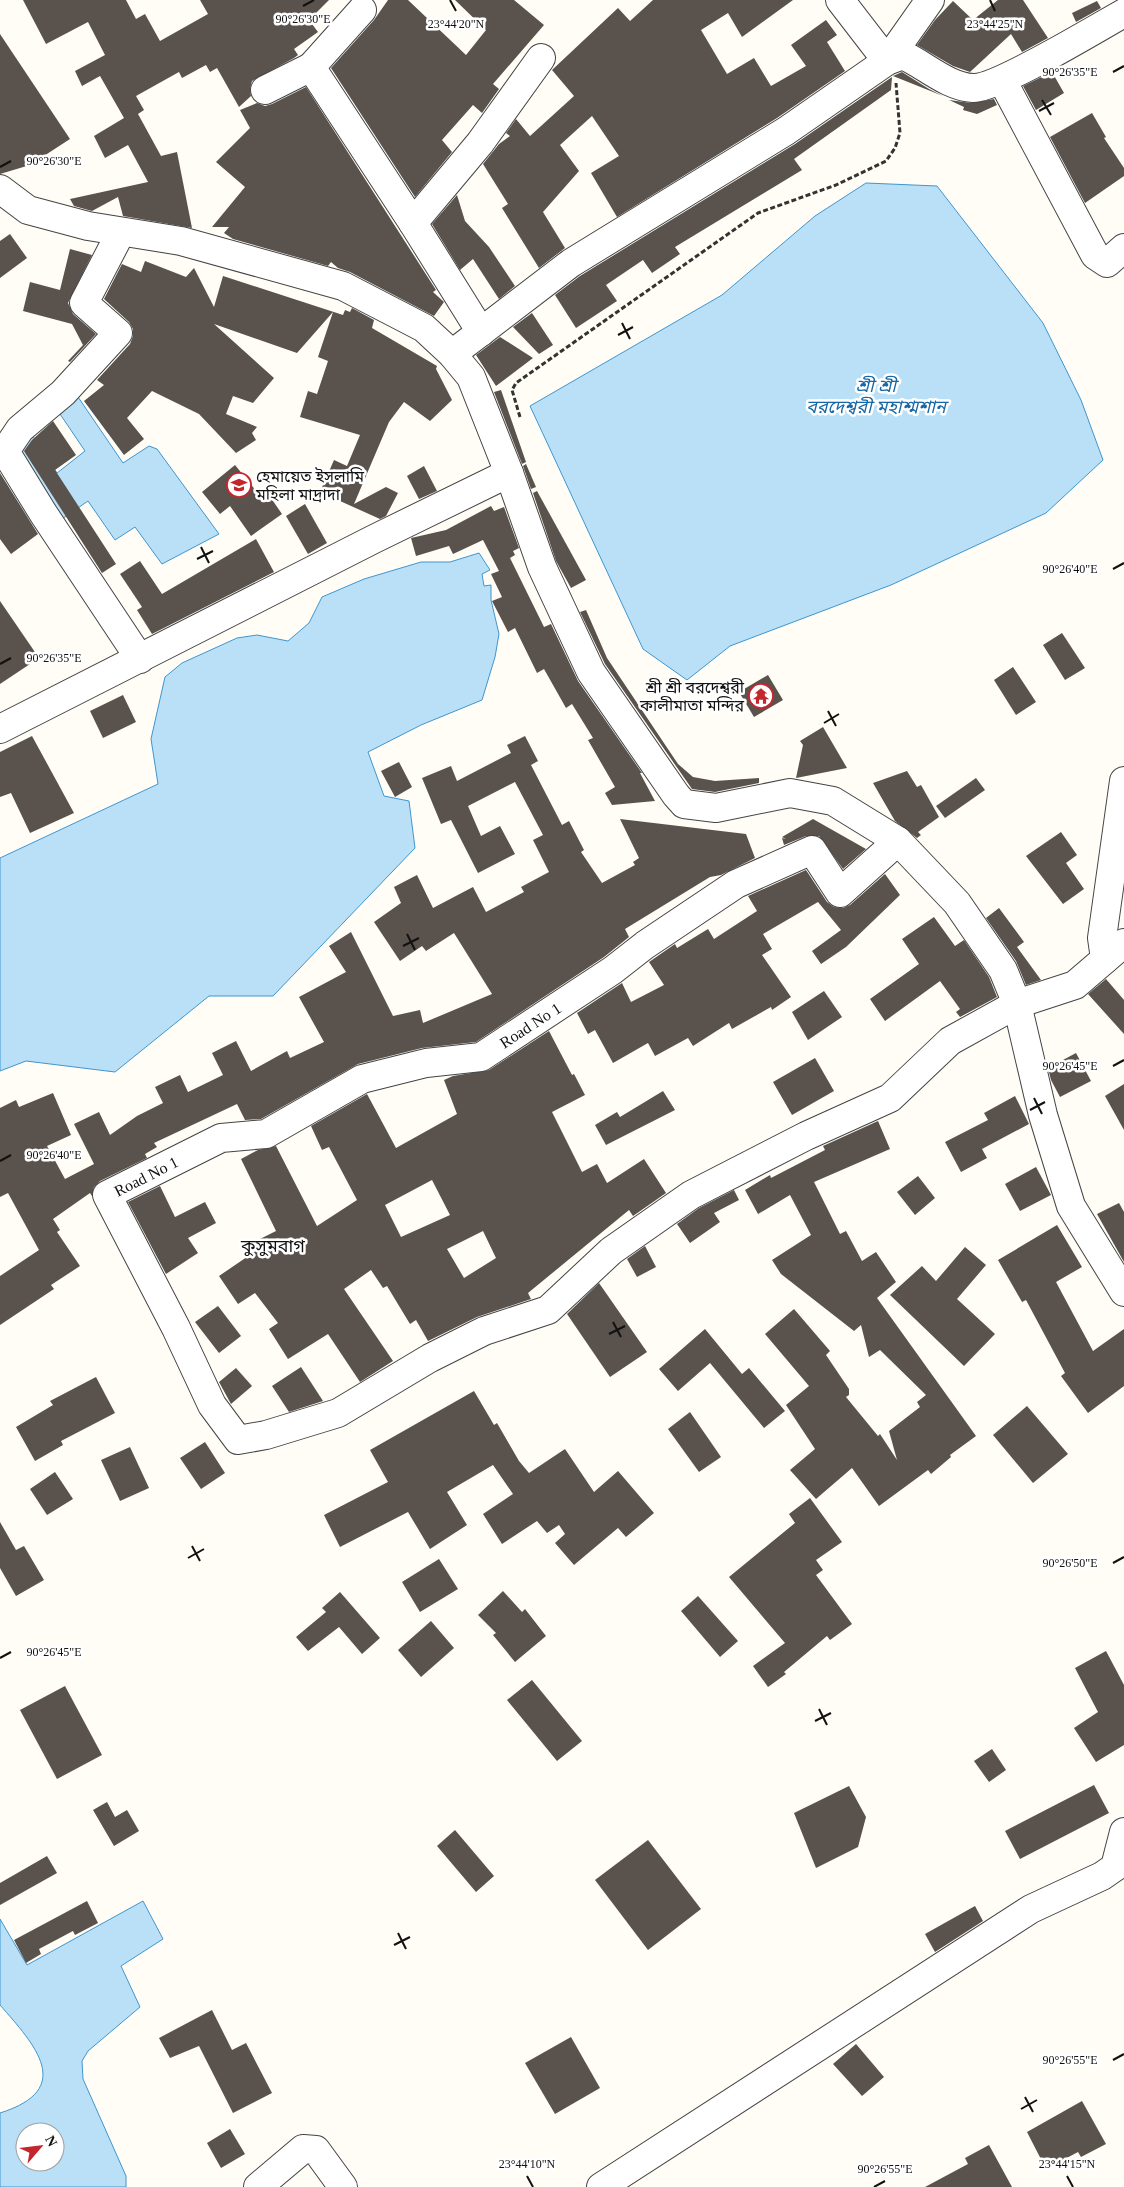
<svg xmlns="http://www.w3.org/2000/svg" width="1124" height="2187" viewBox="0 0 1124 2187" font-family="'Times New Roman','Noto Sans Bengali',serif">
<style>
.water{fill:#b9e0f7;stroke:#3f96cf;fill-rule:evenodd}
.building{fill:#5a524d;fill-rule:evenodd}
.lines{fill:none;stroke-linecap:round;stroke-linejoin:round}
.minor-casing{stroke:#444;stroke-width:30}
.path{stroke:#333;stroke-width:3;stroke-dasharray:5 2.5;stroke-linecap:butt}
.minor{stroke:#fff;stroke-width:28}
.ticks{fill:none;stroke:#111;stroke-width:2}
.labels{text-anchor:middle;stroke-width:5;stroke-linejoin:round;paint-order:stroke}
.poi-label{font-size:16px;fill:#111;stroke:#fff;text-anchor:start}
.street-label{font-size:16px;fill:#111;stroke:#fff}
.water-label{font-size:18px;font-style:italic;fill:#1768a6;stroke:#fff}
.neighbourhood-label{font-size:18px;fill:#111;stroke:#fff}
.ticks-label{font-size:12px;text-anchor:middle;fill:#111;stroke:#fff;stroke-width:5;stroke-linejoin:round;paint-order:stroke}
</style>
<rect width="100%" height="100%" fill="#fffdf5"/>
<!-- water -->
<g class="water">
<polygon points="866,183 937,186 1043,323 1081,400 1103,460 1046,513 891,585 730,646 687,680 643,649 530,406 722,295 815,216"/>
<polygon points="76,394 123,463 149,446 157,449 219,534 162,564 135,527 115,540 88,501 62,519 20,454 32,435 57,473 85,451 58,411"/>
<polygon points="479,553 490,570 482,574 484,586 491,585 491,600 499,634 495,657 482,700 421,725 368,752 384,796 409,801 415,848 273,996 209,996 115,1072 26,1061 0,1071 0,858 158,784 151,739 165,677 182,663 237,638 257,635 288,641 309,623 322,597 364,579 421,562 450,562"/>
<path d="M143,1901L163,1939L121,1966L140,2007L88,2051L82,2061L83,2079L126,2176V2187H0V2113C76,2089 35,2045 0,2005V1919L27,1965ZM25,2132H55V2162H25Z"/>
</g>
<!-- building -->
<g class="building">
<polygon points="23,0 126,0 136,19 145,14 160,41 208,14 200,0 329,0 309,20 318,32 294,49 298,55 294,58 252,81 250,89 251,96 239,107 217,68 210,72 206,65 182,78 179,72 136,96 144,110 138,114 161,156 177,152 192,228 123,216 118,197 92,211 74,206 70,199 148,182 128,145 105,158 94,136 124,118 100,76 82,86 75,71 105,55 88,22 46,44"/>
<polygon points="388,0 408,0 466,55 486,30 455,0 514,0 544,25 493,84 499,89 482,113 473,105 442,140 452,152 415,197 331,68 374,20"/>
<polygon points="653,0 793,0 742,37 728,13 701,30 727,74 754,58 771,86 806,66 791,45 826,20 837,35 827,42 845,71 777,118 617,217 591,173 619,156 592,116 560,145 579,171 543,212 565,248 539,268 502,208 508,204 483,164 499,144 510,136 506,133 516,119 530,136 574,96 552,70 618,8 630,21"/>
<polygon points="998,0 1023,0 1048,38 1022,52 1011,34 970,72 953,66 917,45 935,20 953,1 973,20"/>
<polygon points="1097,1 1101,8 1076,22 1072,13"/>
<polygon points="0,34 70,139 30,165 0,174"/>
<polygon points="902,72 929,89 943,96 893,76"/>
<polygon points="1052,72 1064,93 1036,110 1023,86"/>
<polygon points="892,77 891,90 794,159 802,170 675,247 680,254 652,273 643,260 606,285 617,301 576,328 555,295 580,276 795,144"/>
<polygon points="306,87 436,290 433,292 444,302 434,316 350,272 338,268 331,262 328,266 233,239 224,233 229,227 212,227 245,187 216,162 250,128 240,110 257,103 265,106 272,104"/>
<polygon points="994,99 997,105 977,114 963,110 964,107 949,100 971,103"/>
<polygon points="1092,113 1106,137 1104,138 1124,168 1124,176 1085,203 1050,137"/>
<polygon points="457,195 465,221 489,247 515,286 499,299 473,259 460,270 432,224"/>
<polygon points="10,234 27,258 0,278 0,241"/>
<polygon points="70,249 92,255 68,303 73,314 96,334 70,362 68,361 83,345 72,324 23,311 30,282 60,290"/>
<polygon points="145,261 186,277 194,268 214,307 223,276 343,315 345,310 350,312 352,308 374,320 372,328 437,366 436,369 452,400 430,421 404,402 389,422 354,504 386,487 398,493 386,516 380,519 320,492 334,460 347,466 360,435 300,417 308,391 317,394 328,361 318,357 333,312 297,353 214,324 274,378 253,403 233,396 226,414 257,427 252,433 256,440 236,453 199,414 152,391 127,418 144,439 124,455 84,401 104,385 97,380 130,344 133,336 133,329 129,322 104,299 122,264 141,272"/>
<polygon points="532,313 553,345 539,354 513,327"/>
<polygon points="500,337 533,358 496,386 476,355"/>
<polygon points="501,390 526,462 522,464 494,392"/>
<polygon points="53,421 76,455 55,470 116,564 102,573 24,451 32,440"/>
<polygon points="526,464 536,487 531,489 523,466"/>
<polygon points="235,465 257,492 264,488 282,514 251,536 230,506 220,514 202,492"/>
<polygon points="424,466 437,491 419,499 407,476"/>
<polygon points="0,473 38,534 11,554 0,539"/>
<polygon points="537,491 586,580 571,588 556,561 533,493"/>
<polygon points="305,504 327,543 308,554 286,516"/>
<polygon points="491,506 494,511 504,507 519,548 513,551 515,555 510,558 544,627 551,624 578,681 642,773 640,773 655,801 612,805 605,793 615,787 588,740 593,738 572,704 566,708 544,669 537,673 515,628 508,632 492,601 502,597 491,574 499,571 483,540 453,554 449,546 416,556 411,538 446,530"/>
<polygon points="256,539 274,572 152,634 137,610 142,607 120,574 140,561 162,594"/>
<polygon points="0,601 39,658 0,684"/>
<polygon points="586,610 607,658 678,764 693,777 715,781 759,778 759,783 715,792 692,789 605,664 580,612"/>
<polygon points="1062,633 1085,668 1065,680 1043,645"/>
<polygon points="1013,667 1036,702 1016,715 994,680"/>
<polygon points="768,675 783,700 754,717 739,692"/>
<polygon points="123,695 136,722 103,738 90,711"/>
<polygon points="823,727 847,768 796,778 803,745 800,741"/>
<polygon points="32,736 74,813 30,833 11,793 0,797 0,752"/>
<polygon points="525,736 538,761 531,765 562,825 569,821 584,850 581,852 602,883 635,865 633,862 639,858 620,819 746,834 755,858 721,875 710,877 625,929 629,937 604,957 476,1042 422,1048 358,1064 261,1119 245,1120 237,1104 154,1143 157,1147 145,1154 147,1158 100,1181 94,1187 92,1196 90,1193 53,1219 60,1230 57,1232 80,1266 51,1285 54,1289 0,1325 0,1276 39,1250 8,1193 0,1197 0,1108 16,1100 19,1107 53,1093 71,1135 47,1146 65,1179 94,1164 74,1124 99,1112 110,1135 137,1116 163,1103 155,1087 180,1075 188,1092 223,1075 212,1053 236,1041 251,1071 287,1051 290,1058 324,1042 299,997 346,972 329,946 351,932 393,1016 420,1010 423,1023 492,994 454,933 426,951 422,946 400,961 374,922 401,903 394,887 417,875 433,908 473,887 486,912 524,892 521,887 549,872 533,840 543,835 515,782 468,806 481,836 500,826 515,854 478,873 451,820 441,824 422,778 451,766 457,781 511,753 507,745"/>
<polygon points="399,762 412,787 395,797 381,771"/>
<polygon points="907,771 917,787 921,785 939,817 918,832 921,835 917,838 895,821 873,783"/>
<polygon points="976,778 985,790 945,818 936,806"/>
<polygon points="813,819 866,849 843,869 819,836 806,836 784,845 782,838 786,839 782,837"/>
<polygon points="1061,832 1077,855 1066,863 1084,889 1063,904 1026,856"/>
<polygon points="806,870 827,902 834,907 843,908 850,905 885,874 900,895 846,947 821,964 812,951 841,930 818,902 763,934 772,949 762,955 791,997 772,1010 771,1007 732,1029 729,1023 693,1046 688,1038 655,1056 648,1043 613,1063 595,1030 588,1034 577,1013 622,983 631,1002 664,985 649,962 675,944 677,948 708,929 714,939 757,911 748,896"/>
<polygon points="999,908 1024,942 1017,947 1041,980 1026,985 1016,961 986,918"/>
<polygon points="934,917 955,946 964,940 989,977 997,997 960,1017 956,1012 960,1009 940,981 885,1021 870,999 919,964 902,939"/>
<polygon points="1106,979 1124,1000 1124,1034 1088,994"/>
<polygon points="824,991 842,1017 808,1040 792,1012"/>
<path d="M549,1031L572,1075L574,1074L585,1095L552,1112L582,1172L597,1164L607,1183L644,1159L666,1193L633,1216L629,1210L528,1293L531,1299L477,1317L428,1341L416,1320L410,1324L387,1286L383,1288L371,1270L344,1289L393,1361L360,1382L328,1334L288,1359L269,1329L278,1323L255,1293L238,1304L219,1276L263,1246L260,1239L276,1231L241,1159L258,1150L276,1146L317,1226L357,1200L329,1147L322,1150L311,1126L367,1094L396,1148L457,1114L444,1080L453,1076L489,1070ZM432,1180L450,1215L401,1237L385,1205ZM483,1231L496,1258L464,1278L447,1249Z"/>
<polygon points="1076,1053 1091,1081 1060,1097 1051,1080 1048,1068"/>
<polygon points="815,1058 834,1091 792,1115 773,1082"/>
<polygon points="1124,1084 1124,1130 1105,1096"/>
<polygon points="663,1091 675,1110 606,1145 595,1125 617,1112 620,1117"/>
<polygon points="1015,1096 1029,1124 982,1149 987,1158 961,1172 945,1142 988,1120 984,1113"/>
<polygon points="878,1121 890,1149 814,1182 840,1234 846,1231 862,1261 876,1252 896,1282 877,1298 976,1436 950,1455 951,1457 931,1474 928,1470 879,1506 852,1468 816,1499 790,1470 815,1449 786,1405 809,1386 765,1334 794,1309 830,1351 826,1355 849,1389 849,1395 846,1397 878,1436 880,1434 897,1460 889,1431 920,1407 917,1402 926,1395 880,1350 869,1357 861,1325 854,1331 781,1274 772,1260 811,1235 790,1195 758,1214 745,1190 770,1175 771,1178 825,1150 823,1146"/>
<polygon points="1036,1167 1051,1195 1020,1211 1005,1184"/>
<polygon points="918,1176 935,1198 915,1215 897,1192"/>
<polygon points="160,1186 175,1217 205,1202 216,1223 188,1238 198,1253 166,1274 128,1202"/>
<polygon points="734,1190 739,1200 714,1213 720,1222 690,1243 677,1224 699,1208"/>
<polygon points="1119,1203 1124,1212 1124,1262 1097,1214"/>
<polygon points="1057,1225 1082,1267 1056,1282 1093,1351 1124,1329 1124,1386 1088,1413 1061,1376 1065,1373 1026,1300 1022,1302 998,1260"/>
<polygon points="645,1246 656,1267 637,1277 627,1259"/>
<polygon points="965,1247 986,1265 957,1299 995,1334 964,1366 890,1295 922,1266 936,1281"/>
<polygon points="599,1283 647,1352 610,1377 567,1314"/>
<polygon points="218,1306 241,1336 219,1353 195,1322"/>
<polygon points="705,1329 742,1374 749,1368 785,1411 764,1428 710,1363 678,1391 659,1369"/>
<polygon points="301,1367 323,1401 289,1412 272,1386"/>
<polygon points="236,1368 252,1386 231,1404 219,1382"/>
<polygon points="96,1377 115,1413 61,1441 63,1445 35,1461 16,1427 53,1405 50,1401"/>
<polygon points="474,1391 494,1425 497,1423 519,1461 529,1473 565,1449 594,1492 618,1471 654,1513 626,1537 618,1528 574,1565 555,1543 565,1534 559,1525 547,1533 537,1521 502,1544 483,1514 513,1494 493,1465 447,1492 467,1525 430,1549 408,1512 340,1547 324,1515 388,1482 370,1450"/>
<polygon points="1027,1406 1068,1454 1033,1483 993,1435"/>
<polygon points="690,1412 721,1457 699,1472 668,1429"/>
<polygon points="205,1442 225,1473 201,1489 180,1458"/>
<polygon points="130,1447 149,1488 120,1501 101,1460"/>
<polygon points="55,1472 73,1499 47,1515 30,1489"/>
<polygon points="810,1498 842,1542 816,1560 823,1570 816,1575 852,1624 830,1640 827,1636 784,1672 786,1674 768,1687 753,1666 785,1643 729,1577 795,1523 789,1514"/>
<polygon points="0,1522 16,1550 24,1546 44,1580 16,1596 0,1568"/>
<polygon points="439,1559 458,1589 420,1612 402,1582"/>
<polygon points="503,1591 522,1612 525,1609 546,1636 515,1662 493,1635 496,1633 478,1615"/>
<polygon points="340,1592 380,1638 362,1654 339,1627 308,1651 296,1637 326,1612 322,1608"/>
<polygon points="698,1596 738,1641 720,1657 681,1611"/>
<polygon points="431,1621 454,1648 421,1677 398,1650"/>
<polygon points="1106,1651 1124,1685 1124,1745 1096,1762 1074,1728 1098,1712 1075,1668"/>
<polygon points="532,1680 582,1741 557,1761 507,1700"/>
<polygon points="65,1686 102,1755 57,1779 20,1710"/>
<polygon points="992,1749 1006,1770 989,1782 974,1761"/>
<polygon points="1094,1785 1109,1813 1020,1859 1005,1831"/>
<polygon points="849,1786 866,1817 858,1847 816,1868 794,1813"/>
<polygon points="107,1802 115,1817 127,1810 139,1831 114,1846 93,1810"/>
<polygon points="455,1830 494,1876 476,1892 437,1846"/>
<polygon points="648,1840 701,1909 648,1950 595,1880"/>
<polygon points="47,1856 57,1873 0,1905 0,1883"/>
<polygon points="87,1901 98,1923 75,1935 73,1931 39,1949 41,1954 26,1963 14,1940"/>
<polygon points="975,1906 983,1921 935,1952 925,1934"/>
<polygon points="212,2010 232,2050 246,2043 272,2093 233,2113 199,2046 170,2058 159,2038"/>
<polygon points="571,2037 600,2088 555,2114 525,2063"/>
<polygon points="856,2044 884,2077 862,2096 833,2064"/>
<polygon points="1082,2101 1106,2144 1081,2157 1078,2152 1046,2169 1027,2132"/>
<polygon points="230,2129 245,2154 221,2168 207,2143"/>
<polygon points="989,2145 1012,2187 925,2187 968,2164 965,2158"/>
</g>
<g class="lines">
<defs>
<g id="minor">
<polyline points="840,0 887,61 930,0"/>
<polyline points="311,67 362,10"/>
<polyline points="1002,80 1095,255 1107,263 1124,248"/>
<polyline points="265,90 311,67 413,223 481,332"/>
<polyline points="0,189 28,210 88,226 181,241 343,286 424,328 452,354 471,377 509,473 542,567 591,672 676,795 684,804 716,808 790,793 833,801 898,841 957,903 1003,970 1017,1004 1043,1115 1071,1206 1124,1292"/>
<polyline points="413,223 480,143 541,58"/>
<polyline points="121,232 84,303 118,333 63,393 20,429 5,451 43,513 140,659"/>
<path d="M452,354L571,263L786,131L887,61L903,55C925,65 948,87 973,88C997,89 1097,28 1124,13"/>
<polyline points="0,729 374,539 509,473"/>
<polyline points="898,841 840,893 812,850 736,884 645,945 613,970 481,1057 426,1063 362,1079 266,1134 221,1138 107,1195 176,1328 212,1405 238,1440 266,1435 338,1413 430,1358 484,1331 548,1310 611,1251 691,1195 806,1136 890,1098 950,1041 1017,1004 1075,985 1124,943"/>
<polyline points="1105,959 1102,938 1124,781"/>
<polyline points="258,2187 303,2149 316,2150 343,2187"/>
<polyline points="601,2187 1031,1909 1102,1876 1115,1867 1124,1832"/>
</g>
</defs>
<!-- minor casing -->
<use href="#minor" class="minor-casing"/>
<!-- path -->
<polyline class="path" points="520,417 512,390 516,383 758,213 836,185 886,161 895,148 900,133 896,83"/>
<!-- minor -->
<use href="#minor" class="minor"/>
</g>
<!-- ticks -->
<path class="ticks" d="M450,0L456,11M990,0L995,11M303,6L314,0M1113,72L1124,66M1042,100L1051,115M1039,111L1054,103M0,167L11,161M622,323L630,339M618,335L633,327M201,547L209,563M197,559L213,551M1113,569L1124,563M0,664L11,658M828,711L836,726M824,723L839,714M407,934L415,950M403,946L419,938M1113,1066L1124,1060M1034,1098L1042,1114M1030,1110L1045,1102M0,1161L11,1155M613,1322L621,1337M609,1334L625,1326M192,1546L200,1561M188,1558L204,1549M1113,1563L1124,1557M0,1658L11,1652M819,1709L827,1725M815,1721L831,1713M398,1933L406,1949M394,1945L410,1937M1113,2060L1124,2054M1025,2097L1033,2112M1021,2109L1037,2100M527,2176L533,2187M1067,2176L1073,2187M874,2187L885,2181"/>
<!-- icons -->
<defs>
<symbol id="school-ring" viewBox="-11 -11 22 22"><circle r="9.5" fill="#fff" stroke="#c4262e" stroke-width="1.5"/><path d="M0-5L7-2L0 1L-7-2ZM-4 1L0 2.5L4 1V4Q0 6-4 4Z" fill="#c4262e"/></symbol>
<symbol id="temple-ring" viewBox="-11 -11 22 22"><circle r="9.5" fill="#fff" stroke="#c4262e" stroke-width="1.5"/><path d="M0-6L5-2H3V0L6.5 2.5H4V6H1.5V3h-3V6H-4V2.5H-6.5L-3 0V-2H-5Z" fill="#c4262e"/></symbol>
</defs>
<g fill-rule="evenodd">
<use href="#school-ring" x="225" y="471" width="28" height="28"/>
<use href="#temple-ring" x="747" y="682" width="28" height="28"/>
</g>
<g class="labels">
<!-- poi labels -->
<g class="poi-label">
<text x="256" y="482">হেমায়েত ইসলামি<tspan x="256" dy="18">মহিলা মাদ্রাদা</tspan></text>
<text x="744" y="693" text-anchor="end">শ্রী শ্রী বরদেশ্বরী<tspan x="744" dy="18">কালীমাতা মন্দির</tspan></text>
</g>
<!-- street labels -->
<g class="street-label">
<text transform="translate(530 1025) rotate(-33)" y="6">Road No 1</text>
<text transform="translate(146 1176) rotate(-27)" y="6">Road No 1</text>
</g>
<!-- water labels -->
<g class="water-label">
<text x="876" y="392">শ্রী শ্রী<tspan x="876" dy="21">বরদেশ্বরী মহাশ্মশান</tspan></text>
</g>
<!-- neighbourhood labels -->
<g class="neighbourhood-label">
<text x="273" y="1252">কুসুমবাগ</text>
</g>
</g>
<g class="ticks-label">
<text x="303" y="23">90°26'30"E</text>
<text x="456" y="28">23°44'20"N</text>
<text x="995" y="28">23°44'25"N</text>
<text x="1070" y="76">90°26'35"E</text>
<text x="54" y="165">90°26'30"E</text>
<text x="1070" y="573">90°26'40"E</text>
<text x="54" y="662">90°26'35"E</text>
<text x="1070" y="1070">90°26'45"E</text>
<text x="54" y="1159">90°26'40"E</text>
<text x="1070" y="1567">90°26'50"E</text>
<text x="54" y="1656">90°26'45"E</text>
<text x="1070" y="2064">90°26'55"E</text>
<text x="527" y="2168">23°44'10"N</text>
<text x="1067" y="2168">23°44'15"N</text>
<text x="885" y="2173">90°26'55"E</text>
</g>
<!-- north arrow -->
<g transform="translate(40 2147) rotate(62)"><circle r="24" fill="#ffffff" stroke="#a0a0a0"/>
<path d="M0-4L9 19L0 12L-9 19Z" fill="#c4262e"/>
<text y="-8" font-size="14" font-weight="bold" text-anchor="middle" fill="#111111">N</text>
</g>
</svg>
